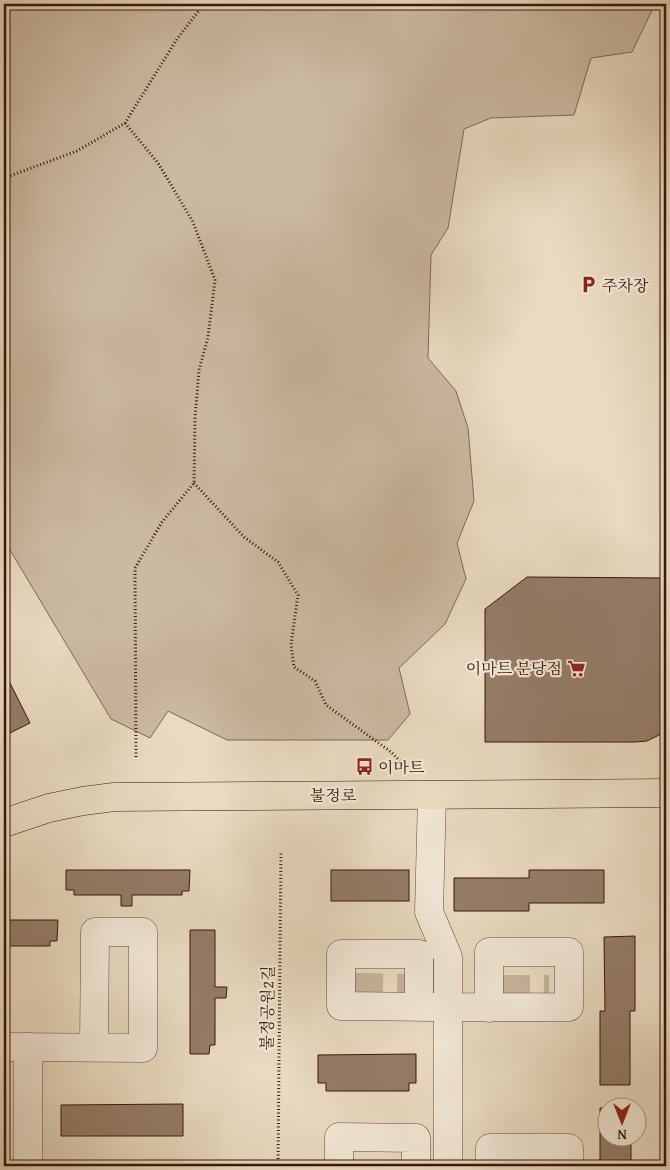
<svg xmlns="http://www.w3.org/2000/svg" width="670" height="1170" viewBox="0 0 670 1170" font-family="'Gentium Book Plus','Noto Serif KR',serif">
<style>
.green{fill:#cbb9a1;stroke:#826855}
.building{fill:#957c68;stroke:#391709}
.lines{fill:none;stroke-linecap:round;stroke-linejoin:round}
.minor-tunnel{stroke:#c6b39b;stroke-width:28;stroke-dasharray:28 14;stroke-linecap:butt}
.minor-casing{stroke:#654837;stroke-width:29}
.major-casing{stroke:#391709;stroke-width:29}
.path{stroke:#391709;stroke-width:3;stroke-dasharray:1 2.5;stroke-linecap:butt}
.minor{stroke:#f1e7d6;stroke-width:28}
.major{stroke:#e9dac0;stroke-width:28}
.labels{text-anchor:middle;stroke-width:4.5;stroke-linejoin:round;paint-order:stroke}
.poi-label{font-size:16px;fill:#391709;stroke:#f1e7d6;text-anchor:start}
.street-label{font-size:16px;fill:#391709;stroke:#f1e7d6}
</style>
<rect width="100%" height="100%" fill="#e9dac0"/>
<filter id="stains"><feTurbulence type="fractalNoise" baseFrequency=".004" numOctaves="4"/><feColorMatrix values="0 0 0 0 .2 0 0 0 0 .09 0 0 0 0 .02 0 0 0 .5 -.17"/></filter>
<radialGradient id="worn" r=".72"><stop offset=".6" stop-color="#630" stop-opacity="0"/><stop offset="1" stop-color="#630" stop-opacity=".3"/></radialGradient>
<!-- green -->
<polygon class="green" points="4,4 655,4 632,52 591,58 574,115 491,118 464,129 448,228 431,255 428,358 456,391 468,428 474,501 457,543 466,579 445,624 399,668 410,714 388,740 227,740 168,711 150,738 111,719 4,540"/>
<!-- building -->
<g class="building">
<polygon points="527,577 666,578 666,727 659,735 647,741 635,742 485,742 485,609"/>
<polygon points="4,671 30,723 4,736"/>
<polygon points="66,870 190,870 189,891 182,891 182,895 132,895 132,906 121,906 121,895 74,895 74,890 66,890"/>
<rect x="331" y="870" width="78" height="31"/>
<polygon points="529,870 604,870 604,903 529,903 529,911 454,911 454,878 529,878"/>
<polygon points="4,920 58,920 57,941 50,941 50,946 4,946"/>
<polygon points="190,930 215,930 215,987 227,987 226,998 215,998 215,1045 210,1045 209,1054 190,1054"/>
<polygon points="635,936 635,1011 630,1011 630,1085 600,1085 600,1011 605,1011 604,937"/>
<polygon points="416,1054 416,1083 409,1083 409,1091 326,1091 326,1083 318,1083 318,1055"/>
<polygon points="183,1104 183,1136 61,1136 61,1105"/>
<polygon points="600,1108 608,1108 608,1138 631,1138 631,1166 600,1166"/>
</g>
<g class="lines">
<!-- minor-tunnel -->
<g class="minor-tunnel">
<polyline points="355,987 405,988"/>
<polyline points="502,989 549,989"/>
</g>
<defs>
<g id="minor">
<polyline points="432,795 429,912 448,957 448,1166"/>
<path d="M419,1007V954H341V1006C417,1007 493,1008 569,1007V952H489V1008"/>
<polyline points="4,1047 143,1048 143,932 95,932 94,1047"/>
<polyline points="28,1166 28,1047"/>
<polyline points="339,1166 339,1137 416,1138 416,1166"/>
<polyline points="490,1166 490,1148 569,1148 569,1166"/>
</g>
<polyline id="major" points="4,823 49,808 83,801 114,797 666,793"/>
</defs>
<!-- minor casing -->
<use href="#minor" class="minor-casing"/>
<!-- major casing -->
<use href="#major" class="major-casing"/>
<!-- path -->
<g class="path">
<polyline points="125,123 158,163 193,222 215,280 208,337 199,370 195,418 194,483 162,522 135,568 136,759"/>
<polyline points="4,176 7,177 77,151 125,123 177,39 204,4"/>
<polyline points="194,483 244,537 278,562 298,595 291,645 294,667 315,681 326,705 391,752 401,762"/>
<polyline points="278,1166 281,851"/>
</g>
<!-- minor -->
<use href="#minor" class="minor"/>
<!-- major -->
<use href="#major" class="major"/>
</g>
<!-- icons -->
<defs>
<symbol id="parking-bare" viewBox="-9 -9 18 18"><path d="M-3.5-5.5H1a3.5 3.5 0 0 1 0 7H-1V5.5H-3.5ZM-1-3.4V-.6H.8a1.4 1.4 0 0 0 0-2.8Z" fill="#8f2418" stroke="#f1e7d6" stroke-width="2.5" paint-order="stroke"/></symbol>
<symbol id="supermarket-bare" viewBox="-9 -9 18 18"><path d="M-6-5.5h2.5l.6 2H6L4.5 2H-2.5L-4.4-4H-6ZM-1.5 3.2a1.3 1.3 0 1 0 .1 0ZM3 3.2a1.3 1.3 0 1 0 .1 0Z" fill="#8f2418" stroke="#f1e7d6" stroke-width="2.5" paint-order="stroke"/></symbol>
<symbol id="bus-bare" viewBox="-9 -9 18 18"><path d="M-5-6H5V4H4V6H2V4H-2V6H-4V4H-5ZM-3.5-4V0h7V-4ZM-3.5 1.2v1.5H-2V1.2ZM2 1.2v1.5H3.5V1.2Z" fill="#8f2418" stroke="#f1e7d6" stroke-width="2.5" paint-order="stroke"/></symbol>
</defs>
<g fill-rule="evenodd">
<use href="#parking-bare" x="576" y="272" width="25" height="25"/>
<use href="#supermarket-bare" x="564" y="656" width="25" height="25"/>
<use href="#bus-bare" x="352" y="754" width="25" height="25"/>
</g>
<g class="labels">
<!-- poi labels -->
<g class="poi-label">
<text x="602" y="291">주차장</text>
<text x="562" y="674" text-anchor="end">이마트 분당점</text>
<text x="378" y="773">이마트</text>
</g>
<!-- street labels -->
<g class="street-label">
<text x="333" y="801">불정로</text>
<text transform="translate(267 1008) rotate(-89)" y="6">불정공원2길</text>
</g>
</g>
<!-- margin -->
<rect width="670" height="1170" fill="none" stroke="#e9dac0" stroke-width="20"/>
<rect x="5" y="5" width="660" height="1160" fill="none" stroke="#391709" stroke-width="2.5"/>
<rect x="10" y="10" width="650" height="1150" fill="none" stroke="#391709"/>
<!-- north arrow -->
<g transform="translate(622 1122) rotate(180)"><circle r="24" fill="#f1e7d6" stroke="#a79484"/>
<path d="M0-4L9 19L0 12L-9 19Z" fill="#8f2418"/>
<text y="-8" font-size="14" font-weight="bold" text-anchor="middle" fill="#391709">N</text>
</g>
<rect width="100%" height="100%" filter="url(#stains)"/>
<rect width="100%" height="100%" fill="url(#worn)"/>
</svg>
